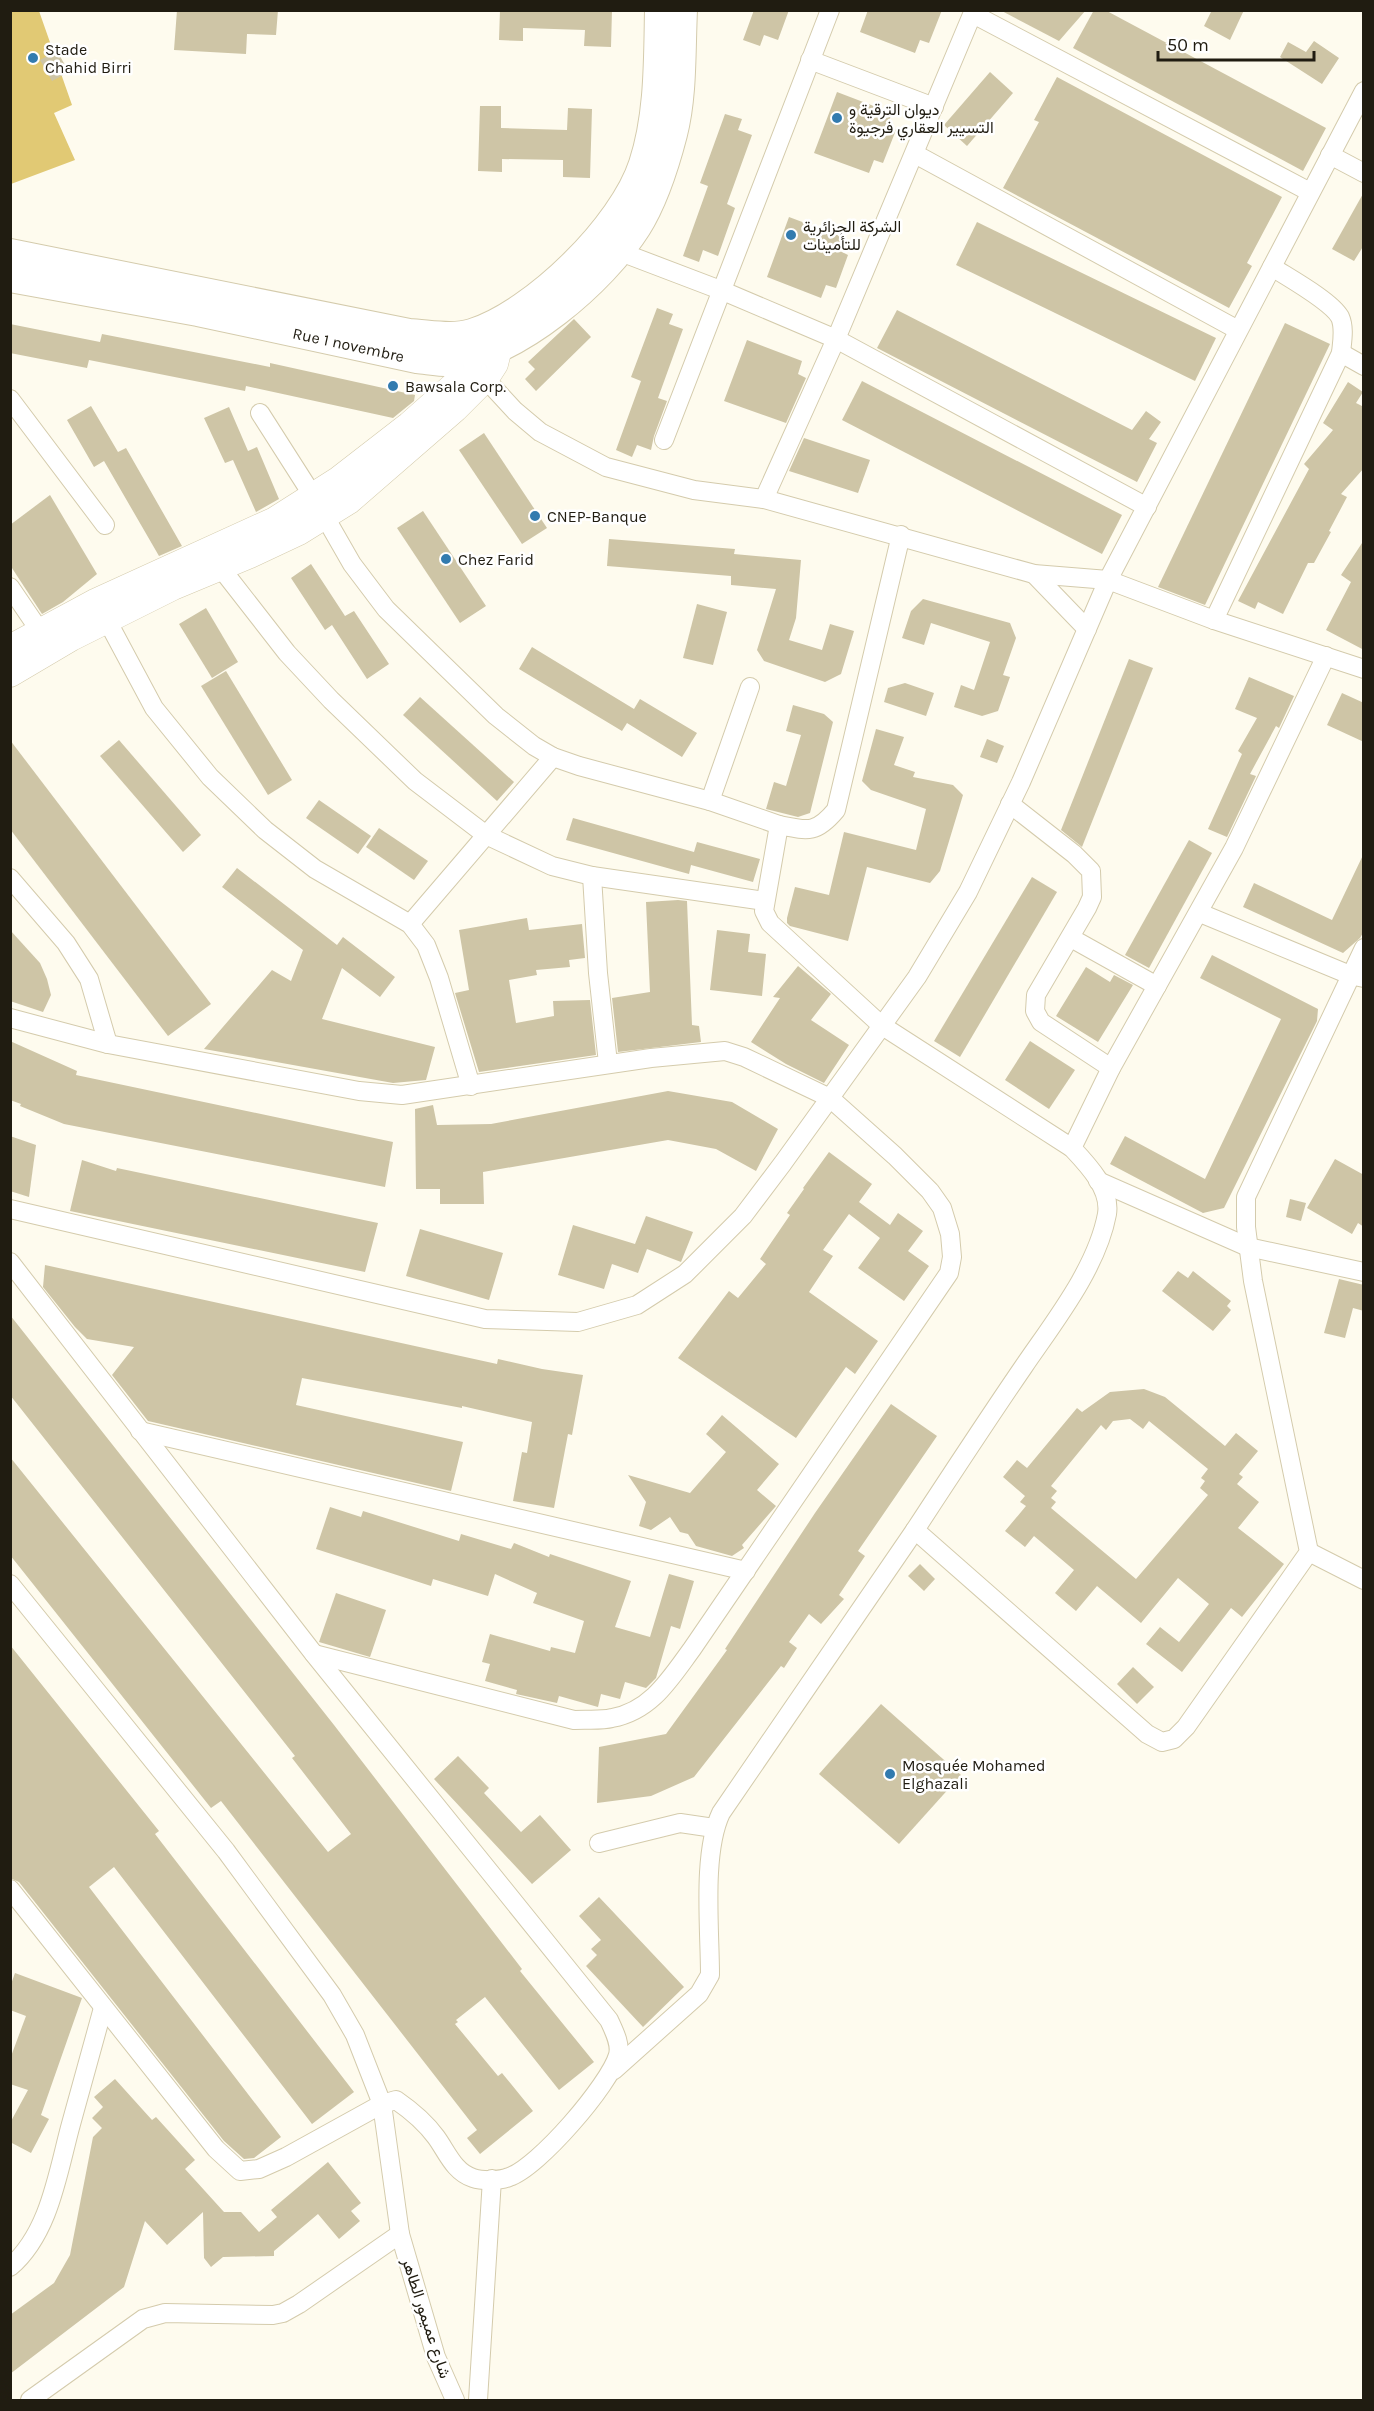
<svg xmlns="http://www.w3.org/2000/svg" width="1374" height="2411" viewBox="0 0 1374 2411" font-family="Karla,Vazirmatn,sans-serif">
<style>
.green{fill:#e1c974}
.building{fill:#cec5a6;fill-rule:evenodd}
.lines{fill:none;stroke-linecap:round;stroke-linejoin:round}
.street-casing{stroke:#d4cbac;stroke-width:20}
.secondary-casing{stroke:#d4cbac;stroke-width:27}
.primary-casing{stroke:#d4cbac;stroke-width:30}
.street{stroke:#fff;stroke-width:18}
.secondary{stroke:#fff;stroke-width:26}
.primary{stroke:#fff;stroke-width:28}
.poi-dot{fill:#327baf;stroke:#fff;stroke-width:2}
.labels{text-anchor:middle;stroke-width:5;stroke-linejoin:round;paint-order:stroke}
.poi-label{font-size:16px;fill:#201c11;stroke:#fff;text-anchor:start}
.street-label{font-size:16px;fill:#201c11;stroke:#fff}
</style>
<rect width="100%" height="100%" fill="#fefbee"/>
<!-- green -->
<polygon class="green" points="11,11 39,11 72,105 54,113 75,160 11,184"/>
<!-- building -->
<g class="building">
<polygon points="177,10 278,10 276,35 247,34 246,54 174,50"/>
<polygon points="500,10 612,10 611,47 584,46 585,30 523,28 523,41 499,40"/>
<polygon points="754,10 789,10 778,40 764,35 760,46 743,40"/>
<polygon points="868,10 942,10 929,43 920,40 915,53 860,32"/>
<polygon points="1000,10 1086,10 1059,41"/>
<polygon points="1094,10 1105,10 1326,128 1303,171 1073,48"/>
<polygon points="1212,10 1244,10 1230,40 1204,26"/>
<polygon points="1314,41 1339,58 1322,84 1280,57 1288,42 1306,52"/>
<polygon points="57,51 69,72 52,81 40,60"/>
<polygon points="990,72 1013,93 967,146 944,125"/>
<polygon points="1057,77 1282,197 1247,263 1252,266 1229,308 1003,188 1039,122 1034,120"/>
<polygon points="837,92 892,113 887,126 896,130 883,163 874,160 869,173 814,153"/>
<polygon points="480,106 501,106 501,128 567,130 568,108 592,109 590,178 563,177 563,160 502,159 502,172 478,171"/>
<polygon points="725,114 742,119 738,130 752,135 727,204 735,208 718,256 703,250 699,262 683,256 708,186 700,183"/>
<polygon points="1364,192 1364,245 1354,261 1332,249"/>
<polygon points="789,217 845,238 840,251 848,255 836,288 826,285 821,298 767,277"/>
<polygon points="977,222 1216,338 1195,381 956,265"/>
<polygon points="657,308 673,314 669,324 683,329 658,398 667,401 654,436 651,450 637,445 632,457 616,450 641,381 631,377"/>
<polygon points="897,310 1132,430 1146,411 1161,422 1149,439 1157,443 1137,482 877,348"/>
<polygon points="574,319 591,337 536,391 525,379 535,369 528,362"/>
<polygon points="1285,323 1330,344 1205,605 1158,587"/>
<polygon points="10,324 100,342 102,334 270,367 270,363 415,395 414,401 393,418 246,386 245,391 89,360 87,368 10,353"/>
<polygon points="747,340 802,361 798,374 806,378 786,423 724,401"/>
<polygon points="862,381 1122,515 1102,554 842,420"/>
<polygon points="1348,382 1363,392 1356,403 1364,407 1364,468 1341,494 1347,497 1329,531 1331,532 1314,563 1308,563 1283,614 1258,602 1255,609 1238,601 1309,469 1304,464 1333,430 1323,423"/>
<polygon points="91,406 118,452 126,448 182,546 159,556 104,461 94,467 67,420"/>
<polygon points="229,407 248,451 257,447 279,499 256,512 233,460 225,463 204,418"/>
<polygon points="484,433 547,528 522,544 459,450"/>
<polygon points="804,438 870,460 858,493 789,471"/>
<polygon points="50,495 97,574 63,602 42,614 10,565 10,525"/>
<polygon points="423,511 486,606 460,623 397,528"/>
<polygon points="609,539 735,549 734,554 801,560 796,618 789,640 822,650 830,624 854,631 841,674 825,682 764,661 757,650 776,589 731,585 731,576 607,566"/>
<polygon points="1364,540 1364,650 1326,630 1351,582 1341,575"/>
<polygon points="311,564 345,616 354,611 389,664 367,679 332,625 325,630 291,578"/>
<polygon points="923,599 1010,623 1016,638 1003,675 1010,677 998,711 982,716 954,707 961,685 974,690 990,642 931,623 924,645 902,638 911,611"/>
<polygon points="697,604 727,612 713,665 683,658"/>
<polygon points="206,608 238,662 212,678 179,624"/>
<polygon points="532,647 634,709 640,699 697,733 682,757 627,723 622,731 519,669"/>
<polygon points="1129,659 1153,668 1082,847 1061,830"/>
<polygon points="226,671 292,780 268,795 201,686"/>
<polygon points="1249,677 1294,696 1279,728 1276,726 1250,774 1256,776 1227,837 1208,829 1242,754 1238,751 1257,718 1235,709"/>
<polygon points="905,683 934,693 926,716 884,702 888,688"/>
<polygon points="1342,693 1364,703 1364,742 1327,725"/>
<polygon points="420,697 514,782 497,801 403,715"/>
<polygon points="793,705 824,714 833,722 810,813 798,817 766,809 774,782 786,786 801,735 786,731"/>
<polygon points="876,729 904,737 894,765 915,772 913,777 953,785 963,795 940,871 930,883 867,867 848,941 790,926 787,923 787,918 795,887 829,895 844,832 916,850 926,809 871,790 862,781"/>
<polygon points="987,739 1004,746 997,763 980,757"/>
<polygon points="10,740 211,1004 168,1036 10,829"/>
<polygon points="119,740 201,835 183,852 100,756"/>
<polygon points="319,800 371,836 358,854 306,818"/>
<polygon points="573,818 694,852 697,842 760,859 753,882 691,865 689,874 566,840"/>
<polygon points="379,828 428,861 414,880 366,847"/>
<polygon points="1189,840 1212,853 1149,968 1125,955"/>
<polygon points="1364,853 1364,931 1360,938 1343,953 1243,907 1254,883 1332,920"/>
<polygon points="237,868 337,945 343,937 395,977 380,997 342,968 322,1019 435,1047 426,1080 393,1083 204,1049 272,970 291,981 303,950 222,887"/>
<polygon points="1032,877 1057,892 960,1057 934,1041"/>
<polygon points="678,900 687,901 692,1025 699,1026 701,1042 618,1052 612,998 650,992 646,902"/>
<polygon points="527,918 529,930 582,924 585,958 569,960 570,967 536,970 537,975 509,980 516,1023 554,1016 553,1001 590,1000 596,1055 479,1072 455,993 469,990 459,930"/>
<polygon points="10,930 40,963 47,979 51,995 43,1012 10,1001"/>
<polygon points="717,930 750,934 748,952 766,954 762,996 710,990"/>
<polygon points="1212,955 1318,1009 1317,1021 1224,1208 1203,1213 1110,1164 1125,1136 1205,1179 1281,1019 1200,978"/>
<polygon points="798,966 831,994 811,1020 849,1045 824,1083 786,1064 751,1042 780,998 773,997"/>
<polygon points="1086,967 1110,982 1114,975 1133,985 1098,1042 1056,1016"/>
<polygon points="10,1041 77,1071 76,1075 393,1142 385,1187 64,1124 20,1106 21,1104 10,1100"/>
<polygon points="1030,1041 1075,1070 1049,1109 1005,1080"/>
<polygon points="668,1091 732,1102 778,1129 756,1171 716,1149 668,1140 483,1172 484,1204 440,1204 440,1189 416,1189 415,1109 433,1105 437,1125 491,1124"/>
<polygon points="10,1136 36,1145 29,1197 10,1191"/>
<polygon points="829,1152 872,1184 859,1202 890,1225 898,1213 923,1231 908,1251 929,1266 904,1301 858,1268 880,1238 849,1214 823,1250 833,1256 809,1292 878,1341 855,1374 846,1367 796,1438 678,1358 729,1291 738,1298 766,1264 760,1259 790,1215 787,1213 804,1189 803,1188"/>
<polygon points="1335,1159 1364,1175 1364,1227 1358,1223 1352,1234 1307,1208"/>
<polygon points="82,1160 116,1171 117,1168 378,1223 365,1272 70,1211"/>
<polygon points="1290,1199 1306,1203 1301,1221 1286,1217"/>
<polygon points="646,1216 693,1232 681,1262 647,1249 638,1273 612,1264 604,1289 558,1275 573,1225 635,1244"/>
<polygon points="420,1229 503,1253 489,1300 406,1276"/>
<polygon points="45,1265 497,1364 498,1359 542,1369 583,1375 572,1435 568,1434 554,1508 513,1501 522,1452 527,1453 532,1422 462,1406 462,1408 302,1378 296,1405 463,1442 451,1491 148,1421 112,1375 134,1347 87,1339 75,1327 43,1287"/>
<polygon points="1178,1271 1188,1278 1193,1271 1231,1301 1227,1306 1231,1310 1213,1331 1162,1291"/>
<polygon points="1339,1279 1364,1285 1364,1311 1353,1308 1345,1338 1324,1333"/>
<polygon points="10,1315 334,1725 522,1969 520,1971 594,2062 559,2090 485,1997 456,2020 458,2022 455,2024 498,2076 502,2073 533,2111 480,2154 467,2138 477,2130 221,1801 211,1808 10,1555 10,1457 328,1852 351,1834 292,1758 295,1756 10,1395"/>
<path d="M1144,1389L1165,1397L1225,1446L1236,1433L1258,1451L1239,1474L1243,1477L1237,1484L1259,1502L1238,1528L1284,1564L1242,1617L1231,1608L1182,1672L1146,1644L1160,1627L1179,1642L1209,1604L1178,1578L1141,1623L1097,1586L1076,1611L1055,1593L1074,1570L1034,1536L1025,1547L1005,1531L1026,1506L1020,1502L1025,1496L1003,1477L1017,1460L1027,1468L1077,1408L1082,1412L1110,1392ZM1130,1419L1143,1429L1149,1421L1208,1469L1201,1478L1205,1481L1200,1488L1208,1495L1136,1579L1051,1508L1056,1502L1051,1498L1057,1491L1051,1486L1101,1425L1106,1430L1113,1421Z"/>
<polygon points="891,1404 937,1436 858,1551 865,1556 839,1595 844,1599 821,1624 809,1614 789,1642 797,1648 784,1668 781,1666 694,1777 651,1796 597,1803 599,1747 666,1734 727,1650 725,1649 815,1513"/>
<polygon points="722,1415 779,1464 757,1490 776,1506 742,1545 744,1548 732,1556 696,1546 688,1534 680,1532 670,1517 651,1530 639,1526 646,1502 628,1475 690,1493 726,1452 706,1434"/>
<polygon points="330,1507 361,1517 363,1511 459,1541 461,1534 511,1549 514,1543 549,1557 550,1554 631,1581 615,1627 650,1637 669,1574 694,1581 680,1629 671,1626 656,1678 646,1688 625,1682 620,1699 601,1694 598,1707 559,1696 557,1703 516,1694 517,1690 485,1681 490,1664 482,1662 490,1634 550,1651 551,1647 575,1653 584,1621 533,1603 537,1593 495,1574 488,1596 433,1579 431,1586 316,1549"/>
<polygon points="920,1564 935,1579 924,1591 908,1576"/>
<polygon points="336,1593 386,1610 370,1657 319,1642"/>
<polygon points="10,1645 159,1831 155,1834 354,2092 312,2124 114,1867 89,1887 281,2137 254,2158 244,2159 224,2141 19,1882 10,1878"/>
<polygon points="1133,1667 1154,1687 1137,1704 1117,1684"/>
<polygon points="881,1704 961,1775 899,1844 819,1774"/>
<polygon points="458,1756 489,1788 484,1793 521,1832 540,1815 571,1850 532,1884 434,1779"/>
<polygon points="599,1897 684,1987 643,2027 586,1966 597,1955 591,1949 601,1940 579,1916"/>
<polygon points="15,1973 82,1998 41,2115 49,2119 31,2153 10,2142 10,2123 28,2090 10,2084 10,2059 26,2016 10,2010 10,1987"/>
<polygon points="115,2079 152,2120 156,2117 195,2160 185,2169 224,2212 241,2212 259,2232 277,2217 271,2210 328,2162 361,2203 351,2211 360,2221 339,2239 318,2214 274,2251 274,2256 223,2257 211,2267 204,2258 203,2212 167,2245 145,2221 124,2287 10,2374 10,2315 54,2283 70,2255 93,2137 102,2128 92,2118 103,2107 94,2097"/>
</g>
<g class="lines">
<defs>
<g id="street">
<polyline points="973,14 1310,192"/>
<polyline points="810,60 934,107"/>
<polyline points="915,154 1238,330"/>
<polyline points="1330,155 1364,173"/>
<polyline points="610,248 723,291 836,339 1147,507"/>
<polyline points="1341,353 1364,366"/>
<polyline points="478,371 515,411 540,432 606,467 694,490 764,499 1034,574 1108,580 1214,620 1364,669"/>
<polyline points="10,399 105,525"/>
<polyline points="260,413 313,496 352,564 386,609 496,716 534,746 553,757 579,766 710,801 779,825"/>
<polyline points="664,440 830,10"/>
<polyline points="764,499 836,339 974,10"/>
<path d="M901,535L836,810C816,834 808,831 779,825L764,911L770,923L881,1025L1072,1148C1088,1165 1111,1189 1107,1214C1097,1268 1054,1322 1024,1366C987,1420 951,1475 915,1530L1147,1734L1162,1742L1174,1739L1186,1727L1309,1552L1253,1281L1246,1227V1197L1364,948"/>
<polyline points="220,567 287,653 331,700 415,781 486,835 552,866 592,876 765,901"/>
<polyline points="1034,574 1087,629"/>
<polyline points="10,587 46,640"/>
<polyline points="101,609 154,708 210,777 265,830 315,869 410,924 426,945 439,978 471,1086"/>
<path d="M1214,620L1341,353C1342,342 1345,328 1340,317C1331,301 1289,278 1272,267"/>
<polyline points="710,801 750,687"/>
<polyline points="1010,804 1074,854 1091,871 1092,897 1087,908 1036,995 1035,1011 1041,1022 1111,1068"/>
<polyline points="592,876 598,973 608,1063"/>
<polyline points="10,878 66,943 89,979 108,1044"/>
<polyline points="1200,913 1350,975 1364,978"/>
<polyline points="410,924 553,757"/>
<polyline points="1071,938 1157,986"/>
<path d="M10,1018L108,1044L359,1091L402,1095L651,1058L725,1051L744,1057L830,1098L895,1156L930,1191L942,1208L950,1234L952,1257L949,1273L692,1649C670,1679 651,1711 612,1718C600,1721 587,1719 574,1720L314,1654"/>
<polyline points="1072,1148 1111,1068 1234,848 1326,656"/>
<polyline points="1098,1181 1248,1247 1364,1272"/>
<polyline points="10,1209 485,1319 578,1322 637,1305 685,1274 743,1216 783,1163 917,977 968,892 1021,782 1108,580 1364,91"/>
<path d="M10,1262L314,1654L609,2020C614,2031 621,2044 618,2055C610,2084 538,2168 509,2177C500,2181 482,2181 473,2178C454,2172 447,2152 436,2137C425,2122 412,2111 396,2100L382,2104L286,2157L259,2169L240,2171L216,2149L10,1889"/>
<polyline points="140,1431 746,1571"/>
<polyline points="1309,1552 1364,1580"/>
<polyline points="10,1584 226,1851 332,1995 355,2035 382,2104 400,2234 436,2357 455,2400"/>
<polyline points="599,1843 680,1823 714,1828"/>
<path d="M614,2070L699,1994L710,1975C710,1929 702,1853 721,1813L915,1530"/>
<path d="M10,2267C50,2233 58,2171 71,2124C82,2085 92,2047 103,2008"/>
<polyline points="30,2400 143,2319 165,2313 273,2315 283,2313 299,2304 400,2234"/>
<polyline points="478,2400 492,2179"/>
</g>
<g id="secondary">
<polyline points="10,648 97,601 275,520 338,480 409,425 462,378 472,366 474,357 472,342"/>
<polyline points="10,674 71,638 173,587 250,555 299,532 349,501 455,409 486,378 495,364 499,348 498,329"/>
</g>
<g id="primary">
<path d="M10,253L409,333C430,334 452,339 472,333C535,313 623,226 643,164C659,116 658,60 659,10"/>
<path id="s1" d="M10,278L198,312L417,359C428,360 442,363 453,362C519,353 602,282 637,227C654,200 665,165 673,134C683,95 681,50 683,10"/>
</g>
</defs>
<!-- street casing -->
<use href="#street" class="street-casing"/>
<!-- secondary casing -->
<use href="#secondary" class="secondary-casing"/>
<!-- primary casing -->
<use href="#primary" class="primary-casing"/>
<!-- street -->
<use href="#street" class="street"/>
<!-- secondary -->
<use href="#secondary" class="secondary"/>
<!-- primary -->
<use href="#primary" class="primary"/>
</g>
<!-- markers -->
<g class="poi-dot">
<circle cx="33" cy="58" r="6"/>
<circle cx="837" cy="118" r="6"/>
<circle cx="791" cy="235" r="6"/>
<circle cx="393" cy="386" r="6"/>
<circle cx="535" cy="516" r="6"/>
<circle cx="446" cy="559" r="6"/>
<circle cx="890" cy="1774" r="6"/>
</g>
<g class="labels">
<!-- poi labels -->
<g class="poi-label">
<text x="45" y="55">Stade<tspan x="45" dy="18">Chahid Birri</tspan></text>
<text x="849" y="115">ديوان الترقية و<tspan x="849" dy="18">التسيير العقاري فرجيوة</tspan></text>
<text x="803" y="232">الشركة الجزائرية<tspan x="803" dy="18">للتأمينات</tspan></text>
<text x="405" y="392">Bawsala Corp.</text>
<text x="547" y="522">CNEP-Banque</text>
<text x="458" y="565">Chez Farid</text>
<text x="902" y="1771">Mosquée Mohamed<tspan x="902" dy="18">Elghazali</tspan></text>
</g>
<!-- street labels -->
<g class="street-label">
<text dy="6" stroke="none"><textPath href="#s1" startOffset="345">Rue 1 novembre</textPath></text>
<text transform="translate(427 2318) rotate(72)" y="6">شارع عميمور الطاهر</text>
</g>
</g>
<!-- border -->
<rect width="1374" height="2411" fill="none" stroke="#201c11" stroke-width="24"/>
<!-- scale -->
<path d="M1158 51v9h156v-9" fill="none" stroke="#201c11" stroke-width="3"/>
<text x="1167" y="51" font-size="18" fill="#201c11" stroke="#ffffff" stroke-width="4.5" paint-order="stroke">50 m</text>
</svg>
